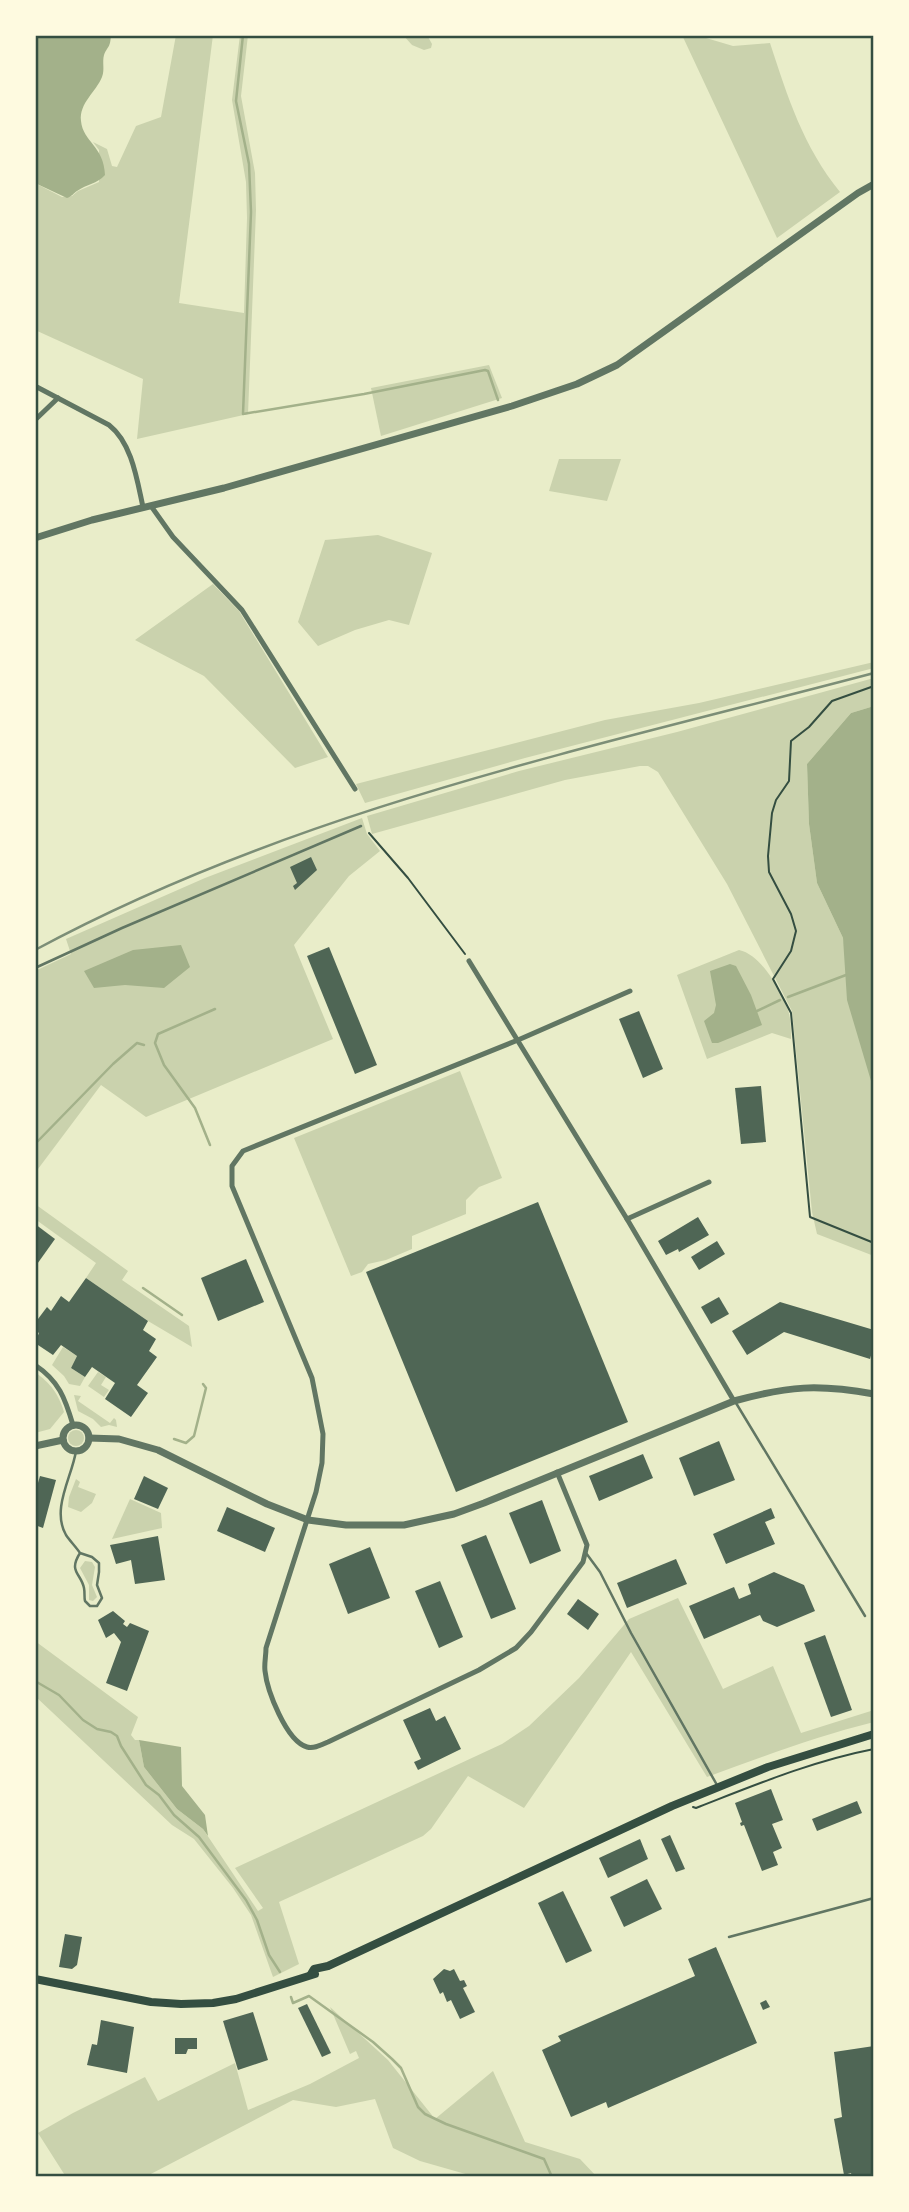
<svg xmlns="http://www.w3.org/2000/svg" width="909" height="2212" viewBox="0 0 909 2212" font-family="Barlow,sans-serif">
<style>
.green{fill:#cad2ad}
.water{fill:#a3b18a}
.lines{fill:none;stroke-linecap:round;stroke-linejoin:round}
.stream{stroke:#a3b18a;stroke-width:2.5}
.building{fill:#4f6655}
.path{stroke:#344e41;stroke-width:2}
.service{stroke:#617663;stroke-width:2.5}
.minor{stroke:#617663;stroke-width:5}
.tertiary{stroke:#617663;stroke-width:7}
.secondary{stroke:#344e41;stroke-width:8}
.rail{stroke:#7c8e77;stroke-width:2.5}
.neatline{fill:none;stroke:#344e41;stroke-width:2.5}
</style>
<rect width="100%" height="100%" fill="#e9edc9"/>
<!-- green -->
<g class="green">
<polygon points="176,35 213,35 179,303 244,313 247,218 246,182 232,100 240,35 248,35 241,96 255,173 256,210 248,414 137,439 143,379 35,330 35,183 62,197 72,196 78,191 99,182 99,150 93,142 107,149 112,166 117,167 136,126 161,117"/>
<polygon points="403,35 427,35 432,44 431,48 424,50 412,45"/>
<path d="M682,35H696L733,46L770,43C788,98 803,146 840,192L777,238Z"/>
<polygon points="489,365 502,398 381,436 371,388"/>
<polygon points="559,459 621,459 607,501 549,491"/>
<polygon points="378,535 432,553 409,625 389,620 355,630 318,646 298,622 325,540"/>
<polygon points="213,584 239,611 328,757 295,768 204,676 135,640"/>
<polygon points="874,662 874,668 525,758 365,803 356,784 605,720 699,703"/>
<polygon points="874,678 874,706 851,713 807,764 809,824 817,883 843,938 874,1091 874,1256 817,1234 812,1212 792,1011 727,884 658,772 648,766 640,766 565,780 372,834 367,816 519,771 677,732"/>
<polygon points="362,818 367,834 380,851 349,876 294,945 333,1039 146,1117 101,1085 35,1173 35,971 71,954 66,939 205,878"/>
<path d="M739,950C762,955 780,990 788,1010C791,1019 791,1030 791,1039L772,1033L707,1059L677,975Z"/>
<polygon points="460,1071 502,1178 479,1187 466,1200 466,1214 412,1236 412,1249 386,1260 368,1264 362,1272 351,1276 294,1138"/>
<polygon points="35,1204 128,1271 122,1280 189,1326 192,1347 148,1321 86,1278 96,1263 35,1219"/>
<polygon points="63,1347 77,1356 71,1368 85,1377 80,1386 69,1384 64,1376 52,1365"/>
<path d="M35,1372C51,1384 58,1393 64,1412L50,1429L35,1433Z"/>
<polygon points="98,1372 106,1377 101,1385 109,1390 104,1397 88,1386"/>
<polygon points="74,1395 81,1396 78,1401 110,1423 114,1418 116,1420 117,1427 109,1425 101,1427 93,1419 78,1411"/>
<circle cx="76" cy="1438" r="8"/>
<polygon points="76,1479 80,1482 78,1487 96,1494 92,1503 81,1512 68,1507 69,1497"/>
<polygon points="130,1499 161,1513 162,1528 112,1539"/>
<polygon points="85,1561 92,1562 95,1567 92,1585 97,1597 93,1601 89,1600 89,1585 80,1568"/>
<path d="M678,1598L723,1689L773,1666L801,1733L874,1710V1722C817,1736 762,1757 707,1777L631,1652L524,1808L468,1776L431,1829L423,1836L279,1902L299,1964L273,1977L251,1915L233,1888L194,1839L172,1825L35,1696V1641L138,1717L131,1735L135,1740H139L144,1767L177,1809L203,1829L258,1911L263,1908L235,1868L502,1744L529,1726L579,1678L629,1619Z"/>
<polygon points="330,2007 388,2060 435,2119 493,2071 525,2142 580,2159 597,2177 476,2177 420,2161 393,2148 375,2099 336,2107 293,2100 145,2177 66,2177 38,2133 73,2113 145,2077 158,2101 235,2063 248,2110 310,2084 359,2058 356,2051 350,2054"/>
</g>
<!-- water -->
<g class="water">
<path d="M35,35H111C110,49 108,45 104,55C102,62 105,70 102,77C96,92 79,103 81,121C83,142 104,146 105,175C97,184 87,184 77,191C74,193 71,197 67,198L35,183Z"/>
<polygon points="874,706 874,1091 847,1000 843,938 817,883 809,824 807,764 851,713"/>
<polygon points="181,945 190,967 164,988 125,985 94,988 84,971 133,950"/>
<polygon points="730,964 736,966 751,995 762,1025 718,1043 712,1043 704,1021 714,1013 716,1005 710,971"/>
<polygon points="139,1740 181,1747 182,1786 205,1815 208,1836 203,1829 177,1809 144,1767"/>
</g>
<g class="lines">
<!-- stream -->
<g class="stream">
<polyline points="243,35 236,101 249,164 251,212 243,414 364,394 485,370 488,371 498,400"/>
<polyline points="788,997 846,975"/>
<polyline points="757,1011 780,1000"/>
<polyline points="35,1144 113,1064 137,1043 144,1045"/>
<polyline points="210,1145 195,1108 164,1065 155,1043 158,1034 215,1009"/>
<polyline points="143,1288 182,1315"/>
<polyline points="174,1439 186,1443 194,1436 206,1388 203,1384"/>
<polyline points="35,1681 59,1695 83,1720 97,1729 111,1732 117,1736 121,1746 146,1785 159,1795 174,1815 199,1837 246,1900 257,1920 269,1955 280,1972"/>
<polyline points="291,1997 293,2003 309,1996 373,2042 392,2059 401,2068 418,2107 425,2114 446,2124 544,2159 552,2177"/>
</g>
</g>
<!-- building -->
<g class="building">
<polygon points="311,857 317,870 295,890 293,886 297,883 290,867"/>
<polygon points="329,947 377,1065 355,1074 307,956"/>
<polygon points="639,1011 663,1069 643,1078 619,1019"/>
<polygon points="761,1086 766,1142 741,1144 735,1088"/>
<polygon points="538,1202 628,1422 456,1492 366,1272"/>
<polygon points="698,1217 709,1235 679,1252 678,1249 666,1255 658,1241"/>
<polygon points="35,1224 55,1239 35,1267"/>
<polygon points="717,1241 725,1254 699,1270 691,1257"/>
<polygon points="246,1259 264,1302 218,1321 201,1278"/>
<polygon points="86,1278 148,1321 143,1330 156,1339 149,1351 157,1357 137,1385 148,1393 131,1417 105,1399 115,1383 92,1367 85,1377 71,1368 77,1356 61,1345 53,1355 35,1343 39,1333 35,1330 35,1323 47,1307 51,1311 61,1296 69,1302"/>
<polygon points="719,1297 729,1314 711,1324 701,1307"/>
<polygon points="780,1302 874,1330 874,1345 870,1359 784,1332 747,1355 732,1331"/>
<polygon points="719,1441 735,1480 694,1496 679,1458"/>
<polygon points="643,1454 653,1478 599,1501 589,1476"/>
<polygon points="40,1476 56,1480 43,1528 35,1525 35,1493"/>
<polygon points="144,1476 168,1488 158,1509 134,1499"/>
<polygon points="542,1500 561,1551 530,1564 509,1513"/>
<polygon points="227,1507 275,1528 265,1552 217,1531"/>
<polygon points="771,1508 775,1518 765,1522 775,1544 726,1564 713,1534"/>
<polygon points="486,1535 516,1609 491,1619 461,1545"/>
<polygon points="158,1536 165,1580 135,1584 131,1560 116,1564 110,1545"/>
<polygon points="370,1547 390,1598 348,1614 329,1564"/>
<polygon points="676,1559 687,1584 627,1608 617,1583"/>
<polygon points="774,1572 804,1585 815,1611 777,1627 763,1621 760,1615 704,1639 689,1606 734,1587 739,1599 751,1594 748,1584"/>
<polygon points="440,1581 463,1637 439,1648 415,1591"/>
<polygon points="578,1599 599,1614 588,1630 567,1614"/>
<polygon points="113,1611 125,1621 123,1624 127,1627 130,1623 149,1631 127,1691 106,1683 121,1642 114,1633 106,1638 98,1620"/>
<polygon points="825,1635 852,1710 831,1717 804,1643"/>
<polygon points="430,1708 436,1721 445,1716 461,1749 418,1770 414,1762 421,1759 403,1720"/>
<polygon points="771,1789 783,1820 772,1824 782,1848 773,1852 778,1865 762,1871 744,1825 741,1826 740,1823 742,1822 735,1803"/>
<polygon points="857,1801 862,1813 817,1831 812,1819"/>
<polygon points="670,1835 685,1869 676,1872 661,1839"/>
<polygon points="640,1839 648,1859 608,1878 599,1858"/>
<polygon points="647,1879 662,1909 624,1927 610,1897"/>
<polygon points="563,1891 592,1951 566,1963 538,1903"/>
<polygon points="65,1934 82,1937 77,1965 72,1969 59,1967"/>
<polygon points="716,1947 757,2043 608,2108 606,2102 571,2117 542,2050 561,2041 558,2036 695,1976 688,1959"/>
<polygon points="444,1969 450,1971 454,1969 460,1981 464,1980 467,1986 463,1988 475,2012 460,2019 451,2000 447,2002 443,1992 440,1994 433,1979"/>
<polygon points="766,2000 770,2007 763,2010 760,2003"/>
<polygon points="307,2004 331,2053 322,2057 298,2008"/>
<polygon points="253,2012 268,2060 238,2070 223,2021"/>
<polygon points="101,2020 134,2027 127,2073 87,2065 92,2044 97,2045"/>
<polygon points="175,2038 197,2038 197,2049 188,2049 186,2054 175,2054"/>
<polygon points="874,2046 874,2177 852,2177 851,2173 844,2175 834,2119 842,2117 834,2052"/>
</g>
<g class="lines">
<!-- path -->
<g class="path">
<polyline points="874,686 832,701 809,727 791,741 789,781 776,800 772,813 768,856 769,872 791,914 796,931 791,951 773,979 791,1013 810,1217 874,1243"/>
<polyline points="369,833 408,878 465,954"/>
<path d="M693,1807L696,1808C755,1785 812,1761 874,1749"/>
</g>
<!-- service -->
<g class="service">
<polyline points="35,968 122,928 361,826"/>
<polyline points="736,1403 865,1616"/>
<path d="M76,1451C72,1477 51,1509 66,1535C70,1541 76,1547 80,1553C68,1572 81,1573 84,1588C85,1593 84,1597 85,1601L90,1606H97L102,1598L97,1585L99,1572V1563L92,1557L80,1553"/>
<polyline points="586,1553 600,1572 631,1633 717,1785"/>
<polyline points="729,1937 874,1898"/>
</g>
<!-- minor -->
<g class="minor">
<path d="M35,386L109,425C132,443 137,480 143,507"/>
<polyline points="35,420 58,398"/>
<polyline points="151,506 173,537 242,610 355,789"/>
<polyline points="469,961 627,1219 734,1401"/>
<polyline points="627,1219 709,1182"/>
<path d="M35,1365C59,1381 65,1398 73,1425"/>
<path d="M557,1472L587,1545L583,1562L531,1632L516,1648L479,1670L328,1742C321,1745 314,1749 307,1747C286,1741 267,1690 265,1671C264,1664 266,1656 266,1648L316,1492L322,1463L323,1434L312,1378L232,1186V1166L243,1151L518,1040L630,991"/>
</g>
<!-- tertiary -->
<g class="tertiary">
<polyline points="35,538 92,520 224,488 512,406 577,384 617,365 858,193 874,184"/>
<circle cx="76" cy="1438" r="13"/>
<path d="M89,1438L119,1439L158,1450L267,1504L308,1520L346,1525H404L454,1514L484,1503L734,1401C789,1386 818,1384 874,1394"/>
<polyline points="35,1446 63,1440"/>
</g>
<!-- secondary -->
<g class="secondary">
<polyline points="311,1974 314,1969 328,1966 672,1806 768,1767 874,1734"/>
<polyline points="35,1979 151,2002 181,2004 213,2003 236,1999 315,1974"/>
</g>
<!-- rail -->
<path class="rail" d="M35,950C296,809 590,748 874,673"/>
</g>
<!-- border -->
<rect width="909" height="2212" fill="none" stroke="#fefae0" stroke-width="74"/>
<rect x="37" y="37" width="835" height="2138" class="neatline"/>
</svg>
